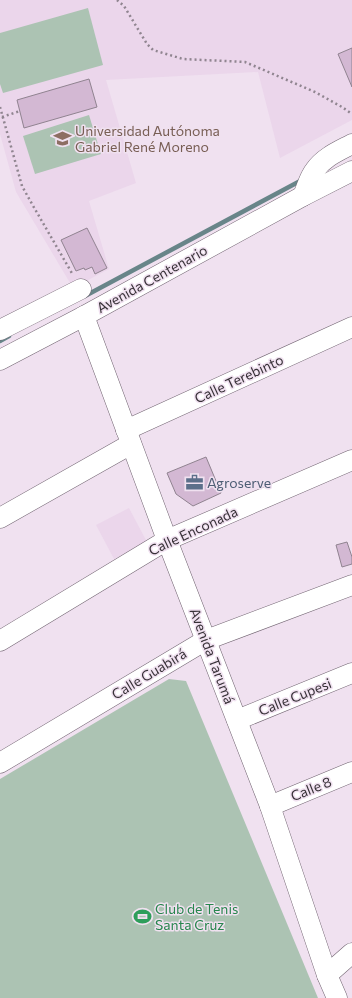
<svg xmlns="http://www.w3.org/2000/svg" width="352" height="998" viewBox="0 0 352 998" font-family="Commissioner,sans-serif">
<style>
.built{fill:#ebd6eb}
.green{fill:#acc3b3}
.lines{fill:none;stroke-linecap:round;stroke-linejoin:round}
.stream{stroke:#688589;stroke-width:4.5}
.building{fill:#d3b8d3;stroke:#908390}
.minor-casing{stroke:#726572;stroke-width:21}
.path{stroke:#908590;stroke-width:2.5;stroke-dasharray:2 3;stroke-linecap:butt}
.minor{stroke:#fff;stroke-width:20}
.labels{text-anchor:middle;stroke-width:3;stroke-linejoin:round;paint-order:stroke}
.education-label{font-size:14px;fill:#785e54;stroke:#f0e1f0;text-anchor:start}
.street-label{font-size:14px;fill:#383238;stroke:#f0e1f0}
.service-label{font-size:14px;fill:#4e5e75;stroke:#f0e1f0;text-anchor:start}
.leisure-label{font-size:14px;fill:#27864d;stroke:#f0e1f0;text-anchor:start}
</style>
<rect width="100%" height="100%" fill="#f0e1f0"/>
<!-- built -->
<g class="built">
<polygon points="0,0 352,0 352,120 280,158 258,72 106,80 136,183 89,201 109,269 73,288 16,192 0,134"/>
<polygon points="129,508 147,542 114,559 96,525"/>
</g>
<!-- green -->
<g class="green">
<polygon points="88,8 103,65 3,93 0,84 0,33"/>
<polygon points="89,115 101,154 35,174 23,136"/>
<polygon points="169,679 186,681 318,998 0,998 0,779"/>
</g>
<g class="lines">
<!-- stream -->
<g class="stream">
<polyline points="85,296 302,180"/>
<polyline points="0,341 9,336"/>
</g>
</g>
<!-- building -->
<g class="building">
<polygon points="352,48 352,87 338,54"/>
<polygon points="89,79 97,107 24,128 17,100"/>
<polygon points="87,228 107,268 95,274 92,267 85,270 84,268 76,271 61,240"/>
<polygon points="206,457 221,493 193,506 176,494 167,473"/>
<polygon points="347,542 352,557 352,564 342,567 336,545"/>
</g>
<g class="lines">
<defs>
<g id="minor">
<path d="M303,196C307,187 309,177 315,170C324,157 339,151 352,144"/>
<polyline points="84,316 167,540 270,806 327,975 337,998"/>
<polyline points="0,330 81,289"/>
<polyline points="0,360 84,316 303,196 352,171"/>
<polyline points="126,430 352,327"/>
<polyline points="0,518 131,444"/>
<polyline points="0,641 167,540 352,460"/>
<polyline points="237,720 352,673"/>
<polyline points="0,763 206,640 352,585"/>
<polyline points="270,806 352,772"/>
<polyline points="327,975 352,953"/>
</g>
</defs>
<!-- minor casing -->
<use href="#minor" class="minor-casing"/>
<!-- path -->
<g class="path">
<polyline points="117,0 124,6 147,44 153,50 183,59 245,62 315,92 342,107 352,114"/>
<polyline points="0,107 22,186 32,204 73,275"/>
<polyline points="2,117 20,111"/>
</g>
<!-- minor -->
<use href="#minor" class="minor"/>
</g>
<!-- icons -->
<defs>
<symbol id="university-bare" viewBox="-9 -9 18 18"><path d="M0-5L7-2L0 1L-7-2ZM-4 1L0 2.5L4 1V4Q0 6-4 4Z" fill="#8d6e63" stroke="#f0e1f0" stroke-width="2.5" paint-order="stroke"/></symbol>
<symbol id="office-bare" viewBox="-9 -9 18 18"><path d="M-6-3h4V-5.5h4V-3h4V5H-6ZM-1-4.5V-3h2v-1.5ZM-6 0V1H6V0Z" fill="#5c6f8a" stroke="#f0e1f0" stroke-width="2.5" paint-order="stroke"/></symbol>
<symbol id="stadium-bare" viewBox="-9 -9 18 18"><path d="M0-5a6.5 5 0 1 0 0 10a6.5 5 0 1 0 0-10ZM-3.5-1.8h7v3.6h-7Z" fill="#2e9e5b" stroke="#f0e1f0" stroke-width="2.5" paint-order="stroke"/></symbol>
</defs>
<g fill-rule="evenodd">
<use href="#university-bare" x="50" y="126" width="25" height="25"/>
<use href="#office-bare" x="182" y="470" width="25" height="25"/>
<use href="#stadium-bare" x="130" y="904" width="25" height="25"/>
</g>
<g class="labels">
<!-- education labels -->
<g class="education-label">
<text x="75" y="136">Universidad Autónoma<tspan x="75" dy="16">Gabriel René Moreno</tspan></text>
</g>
<!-- street labels -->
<g class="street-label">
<text transform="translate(152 279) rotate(-29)" y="5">Avenida Centenario</text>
<text transform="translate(239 379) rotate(-25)" y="5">Calle Terebinto</text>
<text transform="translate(193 531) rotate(-25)" y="5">Calle Enconada</text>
<text transform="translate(212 656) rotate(69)" y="5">Avenida Tarumá</text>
<text transform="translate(149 674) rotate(-31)" y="5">Calle Guabirá</text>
<text transform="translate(295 697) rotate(-22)" y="5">Calle Cupesi</text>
<text transform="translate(311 789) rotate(-22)" y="5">Calle 8</text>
</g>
<!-- service labels -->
<g class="service-label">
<text x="207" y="488">Agroserve</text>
</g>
<!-- leisure labels -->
<g class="leisure-label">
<text x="155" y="914">Club de Tenis<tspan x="155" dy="16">Santa Cruz</tspan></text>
</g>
</g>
</svg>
